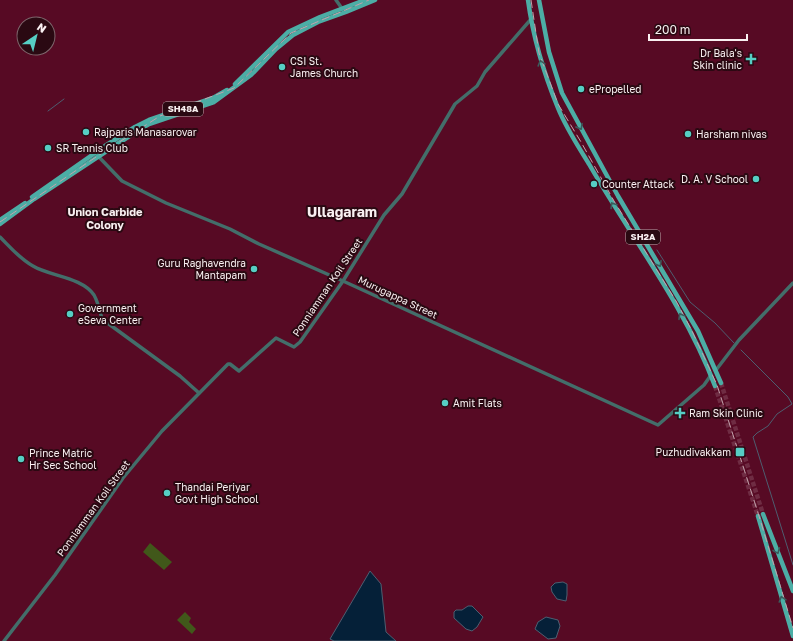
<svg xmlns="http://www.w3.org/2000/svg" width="793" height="641" viewBox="0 0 793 641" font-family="'Golos Text',sans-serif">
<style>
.green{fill:#41581a}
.water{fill:#052038;stroke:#4e5e70}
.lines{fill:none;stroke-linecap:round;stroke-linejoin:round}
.stream{stroke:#4e5e70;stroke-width:1}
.primary-tunnel{stroke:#6f2c43;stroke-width:4.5;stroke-dasharray:4.5 2;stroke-linecap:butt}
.tertiary{stroke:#436e6a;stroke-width:3.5}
.primary{stroke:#4cada5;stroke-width:4.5}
.rail{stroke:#c3a3ac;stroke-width:1;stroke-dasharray:8 4;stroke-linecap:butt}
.oneway{stroke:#3b5b5c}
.poi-dot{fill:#56cec4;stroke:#2a0912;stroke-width:1.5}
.labels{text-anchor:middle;stroke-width:4;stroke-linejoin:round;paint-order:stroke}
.shield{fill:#2a0912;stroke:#bbabae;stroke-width:1}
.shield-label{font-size:9px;font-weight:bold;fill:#f9f0f1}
.poi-label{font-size:10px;fill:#f9f0f1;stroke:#2a0912;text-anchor:start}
.street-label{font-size:10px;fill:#f9f0f1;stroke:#2a0912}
.neighbourhood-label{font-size:11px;font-weight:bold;fill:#f9f0f1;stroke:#2a0912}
.district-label{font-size:14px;font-weight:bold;fill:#f9f0f1;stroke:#2a0912}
</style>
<rect width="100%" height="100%" fill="#570a24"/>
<!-- green -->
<g class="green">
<polygon points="150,543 172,562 164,570 143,552"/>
<polygon points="185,612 191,618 189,622 196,629 192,634 177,620"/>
</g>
<!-- water -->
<g class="water">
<polygon points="370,571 381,584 386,632 396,641 334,641 330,639"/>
<polygon points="563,582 567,584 567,595 566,601 557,599 552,592 551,587 555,583"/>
<polygon points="468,606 472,606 483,617 477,627 472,631 466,629 454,618 454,612 456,610 462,610"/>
<polygon points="546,617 558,620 560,626 556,638 548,639 535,629 538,622"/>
</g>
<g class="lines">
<!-- stream -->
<g class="stream">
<polyline points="48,111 64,99"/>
<polyline points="657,250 690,302 715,323 734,343"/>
<polyline points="741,350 788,397 792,404 777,414 768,426 757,433 753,437 793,565"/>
</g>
<!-- primary-tunnel -->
<g class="primary-tunnel">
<polyline points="721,383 763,514"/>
<polyline points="715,386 758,516"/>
</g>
<!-- tertiary -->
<g class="tertiary">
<polyline points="336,0 343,10"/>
<polyline points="97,155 122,181 166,203 230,229 259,244 343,281 658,425 704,385 711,375"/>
<path d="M0,237C10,247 20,259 33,266C49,276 82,277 94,295C98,302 100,311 102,319L180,376L199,393"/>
<polyline points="716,370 739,340 793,283"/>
<polyline points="4,641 55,575 123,478 162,431 228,364 230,364 239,371 276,338 294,347 300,342 343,281 384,215 402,194 455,104 477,86 485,72 532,18"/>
</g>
<!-- primary -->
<g class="primary">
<path d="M528,0C533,37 544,74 558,108C566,128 578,146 589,164C631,237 685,306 715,386"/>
<polyline points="539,0 549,52 562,93 618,196 698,331 721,383"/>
<polyline points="235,84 288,32 320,17 365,0"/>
<polyline points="32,197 105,146 135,127 149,120 213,98 227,90"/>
<polyline points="0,220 25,203"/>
<polyline points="0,224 34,199 137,131 149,124 214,102 251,75 276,49 293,35 318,22 346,12 375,0"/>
<polyline points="763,514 793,591"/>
<polyline points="758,516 793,636"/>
</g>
<!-- rail -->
<g class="rail">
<polyline points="531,0 539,53 558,104 581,142 614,201 676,301 692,331 717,385 759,516 793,628"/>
<polyline points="0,222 96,157 160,116 234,88 291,33 369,0"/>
</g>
</g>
<!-- one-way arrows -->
<defs><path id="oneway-chevron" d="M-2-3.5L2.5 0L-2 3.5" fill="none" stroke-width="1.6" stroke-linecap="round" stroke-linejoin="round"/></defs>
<g class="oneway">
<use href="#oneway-chevron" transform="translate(541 63) rotate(-106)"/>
<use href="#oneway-chevron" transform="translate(580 127) rotate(61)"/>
<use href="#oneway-chevron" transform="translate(613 205) rotate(-122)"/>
<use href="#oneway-chevron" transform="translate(659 264) rotate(60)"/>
<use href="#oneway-chevron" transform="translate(681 316) rotate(-120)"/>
<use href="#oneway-chevron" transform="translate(777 551) rotate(68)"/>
<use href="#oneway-chevron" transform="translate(782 599) rotate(-107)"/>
</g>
<!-- markers -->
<g class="poi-dot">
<path d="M749 53h4v4h4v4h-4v4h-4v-4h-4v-4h4z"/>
<circle cx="282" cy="67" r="4"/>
<circle cx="581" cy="89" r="4"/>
<circle cx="86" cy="132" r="4"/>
<circle cx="688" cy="134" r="4"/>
<circle cx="48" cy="148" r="4"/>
<circle cx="756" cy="179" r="4"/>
<circle cx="594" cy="184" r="4"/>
<circle cx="254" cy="269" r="4"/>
<circle cx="70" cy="314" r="4"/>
<circle cx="445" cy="403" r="4"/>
<path d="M678 407h4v4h4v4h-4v4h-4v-4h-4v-4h4z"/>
<rect x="735" y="447" width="10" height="10" rx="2"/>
<circle cx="21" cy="459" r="4"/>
<circle cx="167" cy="493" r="4"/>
</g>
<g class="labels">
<!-- shield labels -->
<g class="shield">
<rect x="163" y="102" width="40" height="14" rx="3"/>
<rect x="626" y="230" width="34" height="14" rx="3"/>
</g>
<g class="shield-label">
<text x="183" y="112">SH48A</text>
<text x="643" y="240">SH2A</text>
</g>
<!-- poi labels -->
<g class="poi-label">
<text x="742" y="57" text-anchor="end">Dr Bala's<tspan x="742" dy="12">Skin clinic</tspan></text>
<text x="290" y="65">CSI St.<tspan x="290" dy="12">James Church</tspan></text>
<text x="589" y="93">ePropelled</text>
<text x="94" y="136">Rajparis Manasarovar</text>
<text x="696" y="138">Harsham nivas</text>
<text x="56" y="152">SR Tennis Club</text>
<text x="748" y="183" text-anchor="end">D. A. V School</text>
<text x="602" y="188">Counter Attack</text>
<text x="246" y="267" text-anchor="end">Guru Raghavendra<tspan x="246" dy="12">Mantapam</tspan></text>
<text x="78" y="312">Government<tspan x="78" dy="12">eSeva Center</tspan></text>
<text x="453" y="407">Amit Flats</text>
<text x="689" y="417">Ram Skin Clinic</text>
<text x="731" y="456" text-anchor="end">Puzhudivakkam</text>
<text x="29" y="457">Prince Matric<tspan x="29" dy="12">Hr Sec School</tspan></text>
<text x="175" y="491">Thandai Periyar<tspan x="175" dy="12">Govt High School</tspan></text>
</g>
<!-- street labels -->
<g class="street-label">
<text transform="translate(327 287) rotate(-56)" y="4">Ponniamman Koil Street</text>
<text transform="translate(398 297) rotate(25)" y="4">Murugappa Street</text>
<text transform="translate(93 508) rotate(-54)" y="4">Ponniamman Koil Street</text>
</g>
<!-- neighbourhood labels -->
<g class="neighbourhood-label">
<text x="105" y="216">Union Carbide<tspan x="105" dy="13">Colony</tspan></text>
</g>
<!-- district labels -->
<g class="district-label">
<text x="342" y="217">Ullagaram</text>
</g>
</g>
<!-- north arrow -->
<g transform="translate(36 36) rotate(35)"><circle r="19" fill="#2a0912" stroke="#7d656b"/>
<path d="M0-3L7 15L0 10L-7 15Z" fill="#56cec4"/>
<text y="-6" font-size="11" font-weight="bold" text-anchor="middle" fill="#f9f0f1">N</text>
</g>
<!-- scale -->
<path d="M649 34v6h98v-6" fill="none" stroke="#f9f0f1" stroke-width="2"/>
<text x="655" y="34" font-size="12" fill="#f9f0f1" stroke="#2a0912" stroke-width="3" paint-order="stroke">200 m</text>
</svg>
